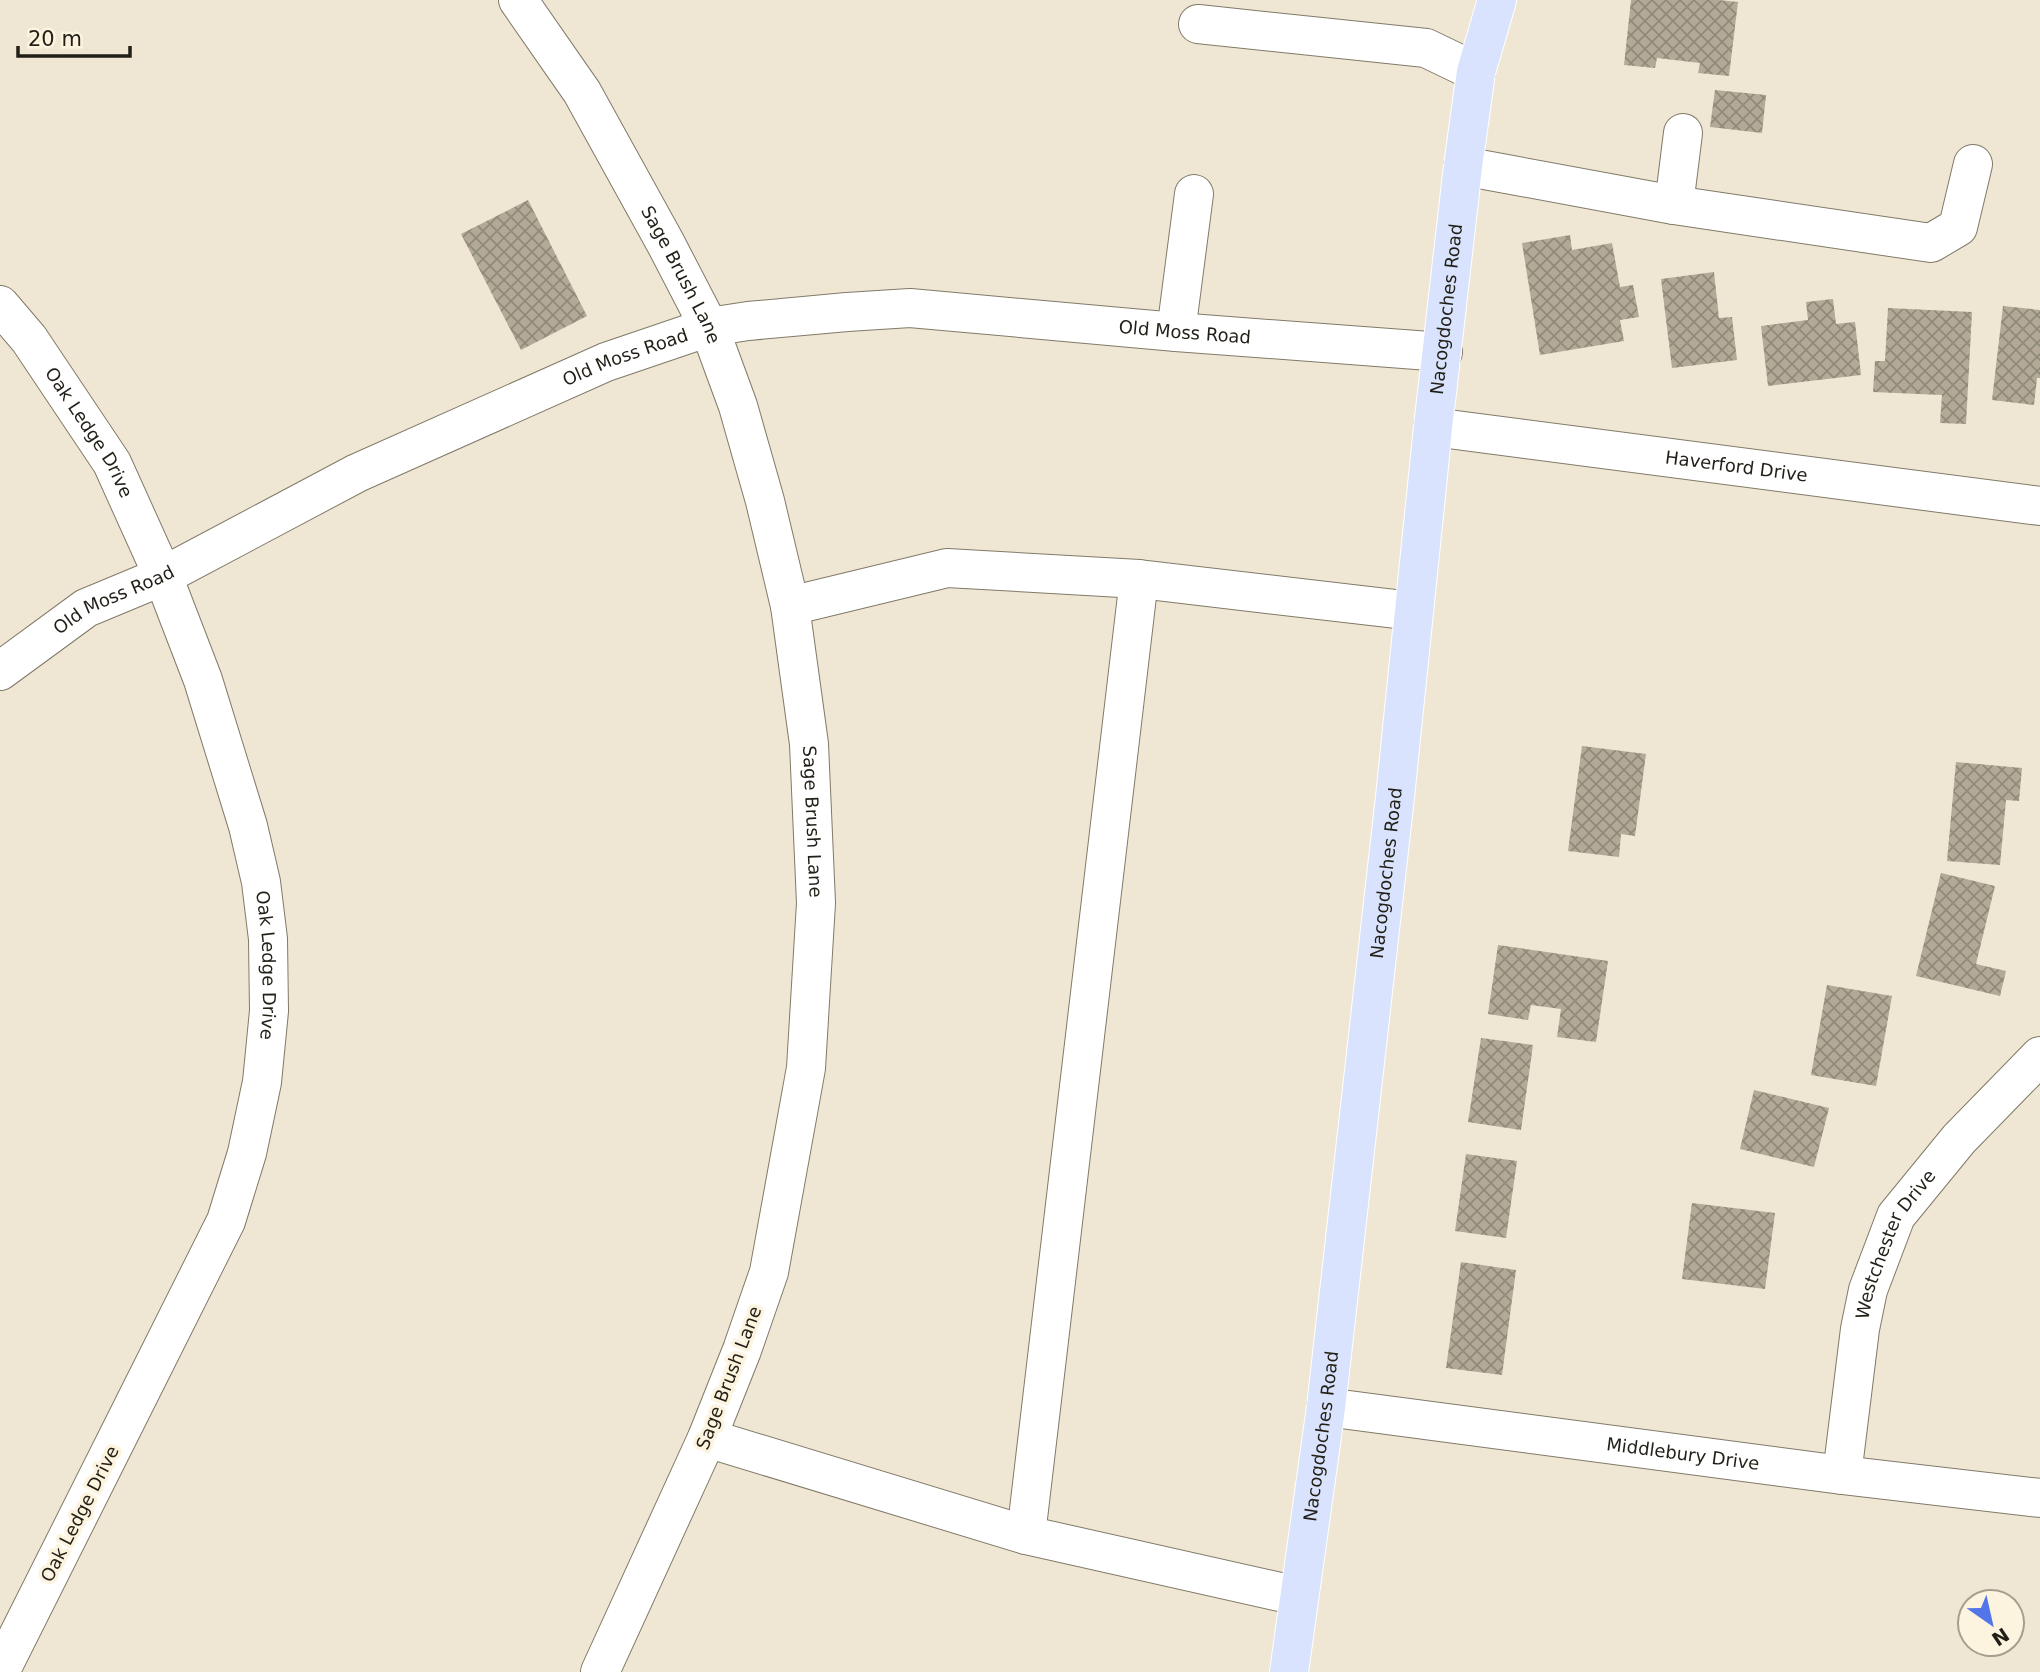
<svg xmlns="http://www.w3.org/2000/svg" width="2040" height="1672" viewBox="0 0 2040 1672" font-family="'DejaVu Sans',sans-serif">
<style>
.building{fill:url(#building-cross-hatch)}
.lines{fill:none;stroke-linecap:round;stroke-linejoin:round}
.minor-casing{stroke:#817a68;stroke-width:40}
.major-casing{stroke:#fff;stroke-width:40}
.minor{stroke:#fff;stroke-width:38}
.major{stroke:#d9e3fd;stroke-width:38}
.labels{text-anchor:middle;stroke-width:7;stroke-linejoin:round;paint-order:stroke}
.street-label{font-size:18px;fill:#221f17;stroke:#fdf4e0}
</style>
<defs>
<pattern id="building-cross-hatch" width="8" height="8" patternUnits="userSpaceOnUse" patternTransform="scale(1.75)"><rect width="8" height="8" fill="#b2aa97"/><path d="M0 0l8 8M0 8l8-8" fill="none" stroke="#908a7a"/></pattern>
</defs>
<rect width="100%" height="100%" fill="#efe7d3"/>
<!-- building -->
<g class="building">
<polygon points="1631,0 1719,0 1738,2 1729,76 1698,73 1700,63 1657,58 1655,68 1624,65"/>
<polygon points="1715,90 1766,95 1762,133 1710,127"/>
<polygon points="528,200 587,316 521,350 461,234"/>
<polygon points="1570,235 1572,250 1612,243 1620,287 1633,285 1639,317 1620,320 1624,341 1540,355 1522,243"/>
<polygon points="1714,272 1719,318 1732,317 1737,360 1672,368 1661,279"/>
<polygon points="1833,299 1836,324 1855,322 1861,375 1768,386 1761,326 1808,320 1806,302"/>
<polygon points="2003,306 2040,310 2040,378 2037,378 2034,405 1992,400"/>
<polygon points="1888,308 1972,312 1966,424 1940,423 1942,395 1873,392 1875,361 1885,361"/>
<polygon points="1582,746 1646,754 1635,836 1621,834 1619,857 1568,851"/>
<polygon points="1956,762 2022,768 2019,801 2006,800 2000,865 1947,861"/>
<polygon points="1941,873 1995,886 1976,964 2006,971 2000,996 1916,976"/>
<polygon points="1498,945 1608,961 1596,1042 1557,1037 1561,1009 1531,1005 1528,1020 1488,1014"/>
<polygon points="1827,985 1892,996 1876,1086 1811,1075"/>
<polygon points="1481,1038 1533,1045 1521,1130 1468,1122"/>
<polygon points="1754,1090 1829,1108 1814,1167 1740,1149"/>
<polygon points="1466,1154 1517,1161 1506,1238 1455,1231"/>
<polygon points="1692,1203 1775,1213 1765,1289 1682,1279"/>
<polygon points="1461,1262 1516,1270 1502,1375 1446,1368"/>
</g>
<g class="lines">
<defs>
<g id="minor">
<path id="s1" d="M518,0L582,92L666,244L709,327L738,406L765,501L790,606L809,744L816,903L806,1068L769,1272L742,1350L707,1438L600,1672"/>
<polyline points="1198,24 1426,48 1476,72"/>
<polyline points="1463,166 1674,205 1931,243 1958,227 1973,164"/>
<polyline points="1674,205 1683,133"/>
<path id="s2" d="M0,305L29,339L112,463L163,576L203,680L248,826L261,882L268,939L269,1011L262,1082L247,1153L226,1221L0,1672"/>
<polyline points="1176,332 1194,194"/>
<path id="s3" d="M1433,427L2040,506"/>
<polyline points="790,606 947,568 1139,579 1413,611"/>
<path id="s4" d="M0,671L86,608L163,576L357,473L606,362L709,327L748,321L847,312L910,308L1176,332L1443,352"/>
<path id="s5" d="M1326,1407L1842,1475L2040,1498"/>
<polyline points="707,1438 1026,1535 1298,1596"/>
<path id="s6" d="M1842,1475L1860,1329L1868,1290L1896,1216L1959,1139L2040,1056"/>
<polyline points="1026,1535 1139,579"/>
</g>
<g id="major">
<path id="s7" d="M1289,1672L1326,1407L1395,797L1433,427L1463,166L1476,72L1497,0"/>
</g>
</defs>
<!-- minor casing -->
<use href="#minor" class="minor-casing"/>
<!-- major casing -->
<use href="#major" class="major-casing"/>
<!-- minor -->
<use href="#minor" class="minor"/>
<!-- major -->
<use href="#major" class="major"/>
</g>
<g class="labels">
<!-- street labels -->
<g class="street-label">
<text dy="6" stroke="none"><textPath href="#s1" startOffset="320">Sage Brush Lane</textPath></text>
<text dy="6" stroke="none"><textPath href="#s7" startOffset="1372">Nacogdoches Road</textPath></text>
<text dy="6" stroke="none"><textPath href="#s4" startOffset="1269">Old Moss Road</textPath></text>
<text dy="6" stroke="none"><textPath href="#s4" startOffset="702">Old Moss Road</textPath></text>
<text dy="6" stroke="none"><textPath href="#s2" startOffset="156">Oak Ledge Drive</textPath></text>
<text dy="6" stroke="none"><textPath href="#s3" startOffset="306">Haverford Drive</textPath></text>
<text dy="6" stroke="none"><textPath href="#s4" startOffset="135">Old Moss Road</textPath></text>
<text dy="6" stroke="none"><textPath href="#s1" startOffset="887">Sage Brush Lane</textPath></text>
<text dy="6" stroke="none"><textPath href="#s7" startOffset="805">Nacogdoches Road</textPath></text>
<text dy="6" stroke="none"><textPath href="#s2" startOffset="723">Oak Ledge Drive</textPath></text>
<text dy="6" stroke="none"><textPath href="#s6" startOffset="240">Westchester Drive</textPath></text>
<text transform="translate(729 1378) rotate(-69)" y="6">Sage Brush Lane</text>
<text dy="6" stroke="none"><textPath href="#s7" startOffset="238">Nacogdoches Road</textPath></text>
<text dy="6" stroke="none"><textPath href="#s5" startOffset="360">Middlebury Drive</textPath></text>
<text transform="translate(80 1514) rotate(-63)" y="6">Oak Ledge Drive</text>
</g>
</g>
<!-- north arrow -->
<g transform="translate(1991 1623) rotate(146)"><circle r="33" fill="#fdf4e0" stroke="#a59f90" stroke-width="2"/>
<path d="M0-5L12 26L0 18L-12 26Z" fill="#5375ea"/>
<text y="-10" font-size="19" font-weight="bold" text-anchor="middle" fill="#221f17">N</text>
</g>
<!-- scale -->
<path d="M18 46v10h112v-10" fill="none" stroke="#221f17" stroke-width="3.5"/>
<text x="28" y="46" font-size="21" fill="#221f17" stroke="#fdf4e0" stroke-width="5" paint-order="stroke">20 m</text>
</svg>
